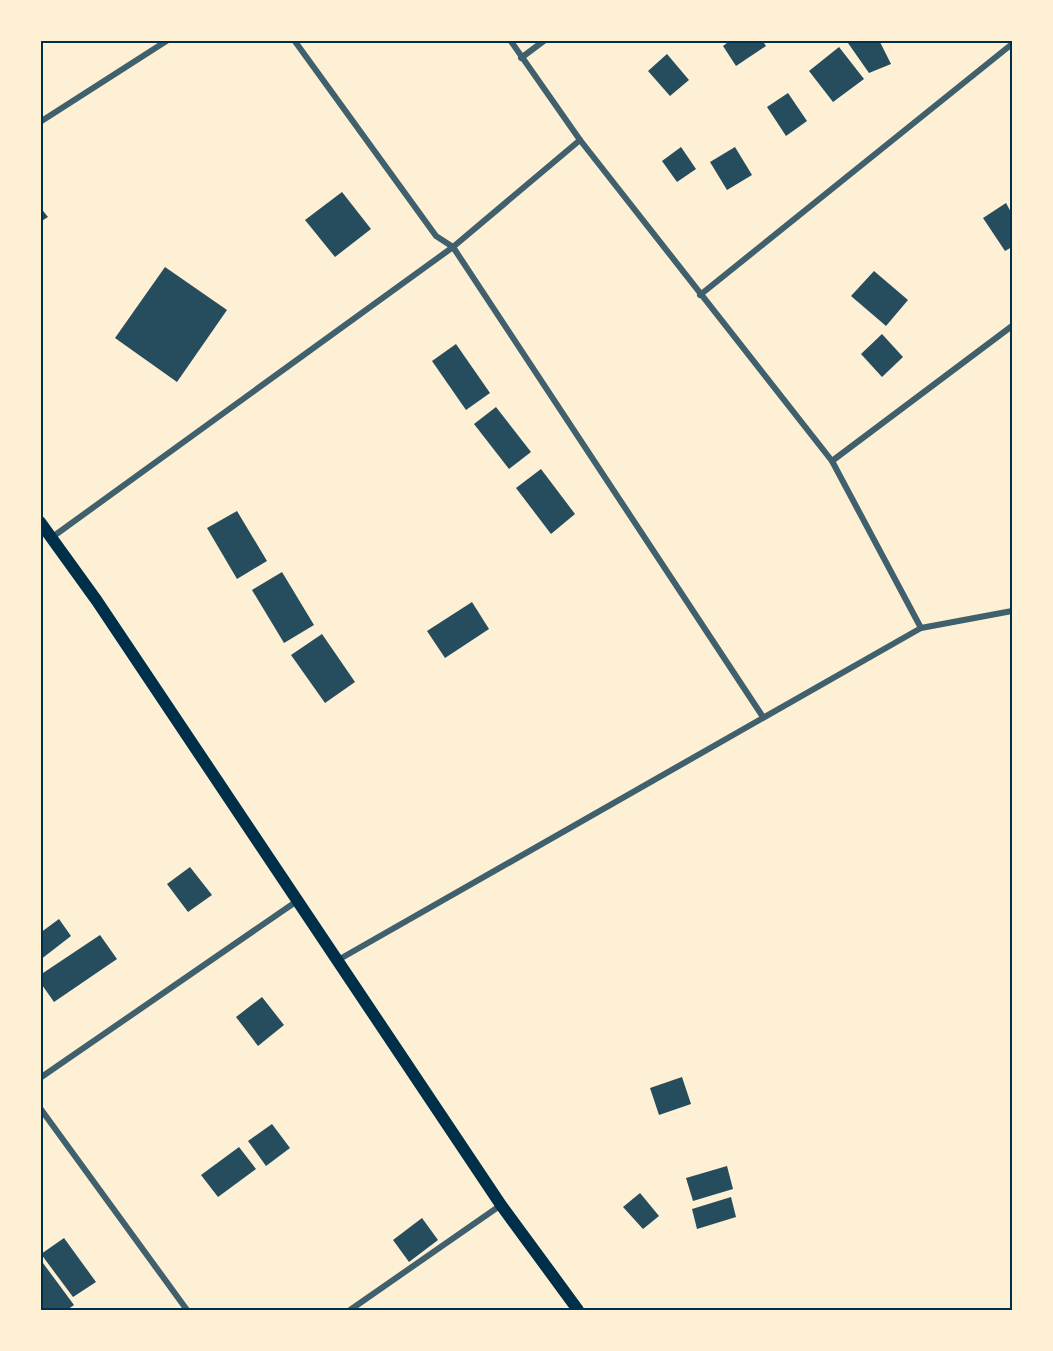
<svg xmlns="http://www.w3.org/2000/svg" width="1053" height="1351" viewBox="0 0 1053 1351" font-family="'DejaVu Sans',sans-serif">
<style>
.building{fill:#264d5e}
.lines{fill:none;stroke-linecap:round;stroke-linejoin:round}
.minor{stroke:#3f606c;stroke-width:6}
.secondary{stroke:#003049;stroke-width:12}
.neatline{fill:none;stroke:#003049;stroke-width:2}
</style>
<rect width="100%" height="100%" fill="#fdf0d5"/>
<!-- building -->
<g class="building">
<polygon points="731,40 762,40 766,46 736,66 723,46"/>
<polygon points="854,40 879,40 891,64 869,73 848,43"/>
<polygon points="839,47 864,79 833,102 809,71"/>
<polygon points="667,54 689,80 670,96 648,71"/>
<polygon points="788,93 807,121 786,136 767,107"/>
<polygon points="681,147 696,169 677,182 662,161"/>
<polygon points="735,147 752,175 727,190 710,162"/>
<polygon points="342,192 371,229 335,257 305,220"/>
<polygon points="1006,203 1012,214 1012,247 1005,251 983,218"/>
<polygon points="40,207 48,217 40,222"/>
<polygon points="165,267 227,310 177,382 115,338"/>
<polygon points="874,271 908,300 886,326 851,296"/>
<polygon points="882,334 903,357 882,377 861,354"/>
<polygon points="456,344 490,393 466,410 432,361"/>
<polygon points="496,407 531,452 509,469 474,424"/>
<polygon points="541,469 575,514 551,534 516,488"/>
<polygon points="237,511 267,561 237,579 207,528"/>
<polygon points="282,572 314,625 284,643 252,590"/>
<polygon points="472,602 489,629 445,658 427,631"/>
<polygon points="322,634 355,682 325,703 291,655"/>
<polygon points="190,867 212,895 188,912 167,884"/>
<polygon points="59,919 71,936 40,960 40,933"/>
<polygon points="100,935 117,959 54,1002 40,982 40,975"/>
<polygon points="262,997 284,1025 258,1046 236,1017"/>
<polygon points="682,1077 691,1104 659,1115 650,1088"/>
<polygon points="272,1124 290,1148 266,1166 248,1141"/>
<polygon points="239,1147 256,1169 218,1197 201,1175"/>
<polygon points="727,1166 733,1189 693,1201 686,1178"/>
<polygon points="640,1193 659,1216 643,1229 623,1207"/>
<polygon points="731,1197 736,1217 697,1229 692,1209"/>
<polygon points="422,1218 438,1240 409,1262 393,1240"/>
<polygon points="64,1238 96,1282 73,1297 41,1254"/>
<polygon points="40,1259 74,1305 67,1310 40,1310"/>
</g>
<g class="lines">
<!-- minor -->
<g class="minor">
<polyline points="294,40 436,236 453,247 580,140"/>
<polyline points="521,58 545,40"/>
<polyline points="40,122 168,40"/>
<polyline points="700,295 1012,44"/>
<polyline points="832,461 1012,326"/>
<polyline points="51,538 453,247 763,717"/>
<polyline points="921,628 1012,611"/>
<polyline points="338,960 921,628 832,461 580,140 510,40"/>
<polyline points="40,1078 297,901"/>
<polyline points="40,1108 187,1310"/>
<polyline points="350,1310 501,1205"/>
</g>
<!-- secondary -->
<polyline class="secondary" points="40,522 97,601 501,1205 578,1310"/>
</g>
<!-- border -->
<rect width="1053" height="1351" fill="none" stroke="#fdf0d5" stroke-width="84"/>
<rect x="42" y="42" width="969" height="1267" class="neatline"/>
</svg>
